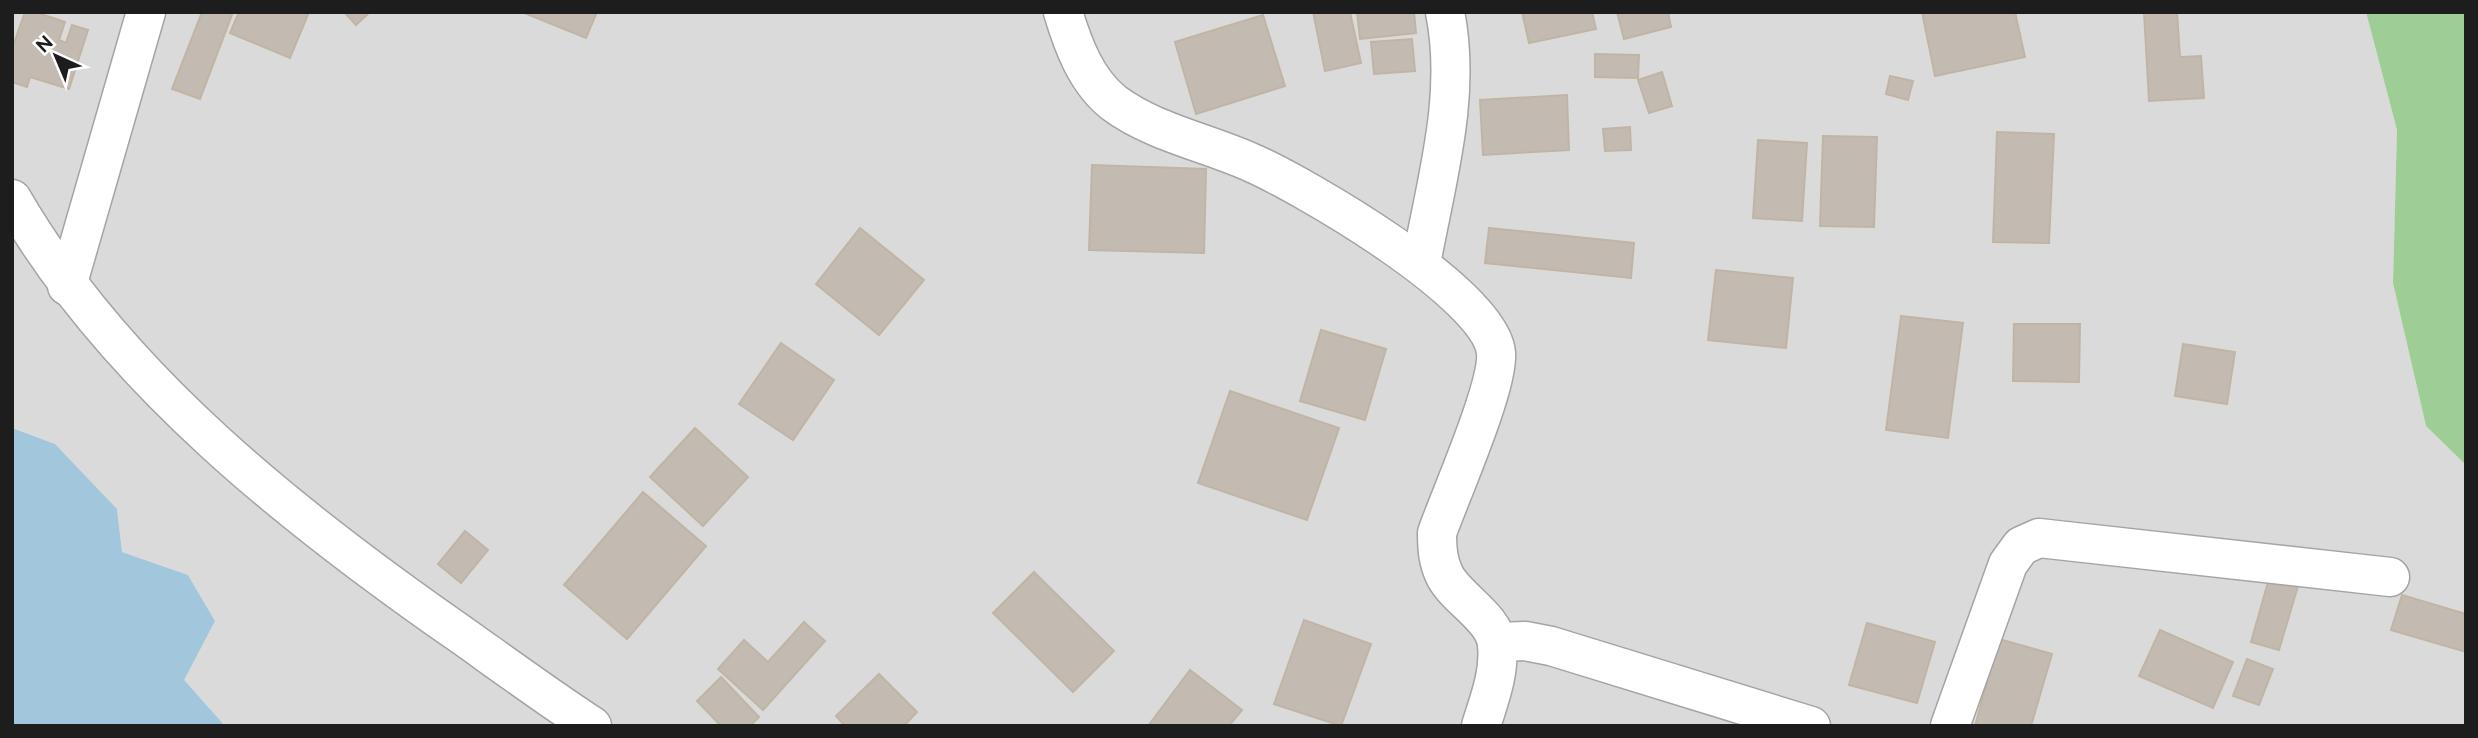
<svg xmlns="http://www.w3.org/2000/svg" width="2478" height="738" viewBox="0 0 2478 738" font-family="Raleway,sans-serif">
<style>
.residential{fill:#dbdada}
.forest{fill:#9ece96}
.water{fill:#a2c6dc}
.building{fill:#c3bbb2;stroke:#c0b5a5;stroke-width:2}
.lines{fill:none;stroke-linecap:round;stroke-linejoin:round}
.minor-casing{stroke:#a4a4a4;stroke-width:41}
.minor{stroke:#fff;stroke-width:38}
</style>
<rect width="100%" height="100%" fill="#eeece2"/>
<!-- residential -->
<polygon class="residential" points="12,12 2366,12 2397,130 2393,283 2426,426 2466,465 2466,726 225,726 183,680 215,621 188,575 122,552 117,509 55,444 12,428"/>
<!-- forest -->
<polygon class="forest" points="2366,12 2466,12 2466,465 2426,426 2393,283 2397,130"/>
<!-- water -->
<polygon class="water" points="12,428 55,444 117,509 122,552 188,575 215,621 184,680 225,726 12,726"/>
<!-- building -->
<g class="building">
<polygon points="25,12 35,12 65,22 59,40 66,43 72,25 88,30 69,89 30,77 27,87 12,82 12,49"/>
<polygon points="202,12 233,12 200,99 172,89"/>
<polygon points="239,12 309,12 290,58 230,33"/>
<polygon points="344,12 370,12 356,25"/>
<polygon points="522,12 597,12 586,38"/>
<polygon points="1313,12 1350,12 1361,63 1325,71"/>
<polygon points="1357,12 1414,12 1416,33 1360,39"/>
<polygon points="1522,12 1592,12 1596,29 1529,43"/>
<polygon points="1617,12 1668,12 1671,27 1624,39"/>
<polygon points="1922,12 2015,12 2025,57 1935,76"/>
<polygon points="2144,12 2177,12 2180,57 2201,56 2204,98 2149,101"/>
<polygon points="1263,15 1285,86 1196,114 1175,42"/>
<polygon points="1412,39 1415,71 1374,74 1371,42"/>
<polygon points="1595,54 1639,55 1638,78 1595,77"/>
<polygon points="1662,72 1672,106 1649,113 1638,80"/>
<polygon points="1890,76 1913,81 1908,100 1886,94"/>
<polygon points="1567,95 1569,150 1483,155 1480,100"/>
<polygon points="1630,127 1631,150 1605,151 1603,129"/>
<polygon points="1997,132 2054,134 2049,243 1993,242"/>
<polygon points="1823,136 1877,137 1874,227 1820,226"/>
<polygon points="1758,140 1807,143 1802,221 1753,218"/>
<polygon points="1092,165 1206,169 1204,253 1089,250"/>
<polygon points="860,228 924,280 879,335 816,284"/>
<polygon points="1489,228 1634,243 1631,278 1485,263"/>
<polygon points="1716,270 1793,278 1786,348 1708,340"/>
<polygon points="1901,316 1963,323 1948,438 1886,430"/>
<polygon points="2014,324 2080,324 2079,382 2013,381"/>
<polygon points="1321,330 1386,349 1365,420 1300,401"/>
<polygon points="781,343 834,380 793,440 739,404"/>
<polygon points="2183,344 2235,352 2227,404 2175,396"/>
<polygon points="1230,391 1339,428 1307,520 1198,483"/>
<polygon points="695,428 748,477 703,526 650,477"/>
<polygon points="643,492 706,546 627,639 564,585"/>
<polygon points="465,531 488,550 461,583 438,564"/>
<polygon points="2272,568 2301,576 2279,650 2251,642"/>
<polygon points="1034,572 1114,651 1073,692 993,613"/>
<polygon points="2402,595 2466,614 2466,652 2391,630"/>
<polygon points="1304,620 1371,644 1341,726 1274,704"/>
<polygon points="804,622 825,641 763,710 718,669 744,640 768,662"/>
<polygon points="1867,623 1935,642 1917,703 1849,685"/>
<polygon points="2160,630 2233,662 2213,708 2139,676"/>
<polygon points="1999,639 2052,654 2031,726 1975,726"/>
<polygon points="2247,659 2273,669 2259,705 2233,696"/>
<polygon points="1190,670 1242,710 1229,726 1148,726"/>
<polygon points="879,674 917,712 904,726 845,726 836,716"/>
<polygon points="721,677 759,717 750,726 721,726 697,701"/>
</g>
<g class="lines">
<defs>
<g id="minor">
<path d="M1063,12C1073,45 1086,81 1114,103C1153,132 1205,142 1250,162C1303,185 1491,294 1496,353C1499,386 1450,496 1437,533C1437,549 1438,562 1445,576C1457,599 1495,618 1497,645C1500,673 1489,700 1481,726"/>
<path d="M12,199C116,379 297,521 466,638C508,668 549,698 592,726"/>
<path d="M1421,264C1436,181 1462,96 1445,12"/>
<polyline points="67,286 146,12"/>
<polyline points="1497,642 1525,641 1551,646 1811,726"/>
<polyline points="1950,726 2008,564 2021,546 2039,538 2390,577"/>
</g>
</defs>
<!-- minor casing -->
<use href="#minor" class="minor-casing"/>
<!-- minor -->
<use href="#minor" class="minor"/>
</g>
<!-- border -->
<rect width="2478" height="738" fill="none" stroke="#1d1d1d" stroke-width="28"/>
<!-- north arrow -->
<g transform="translate(56 56) rotate(316)" stroke="#ffffff" stroke-width="5" paint-order="stroke">
<path d="M0-5L12 26L0 18L-12 26Z" fill="#1d1d1d"/>
<text y="-10" font-size="19" font-weight="bold" text-anchor="middle" fill="#1d1d1d">N</text>
</g>
</svg>
